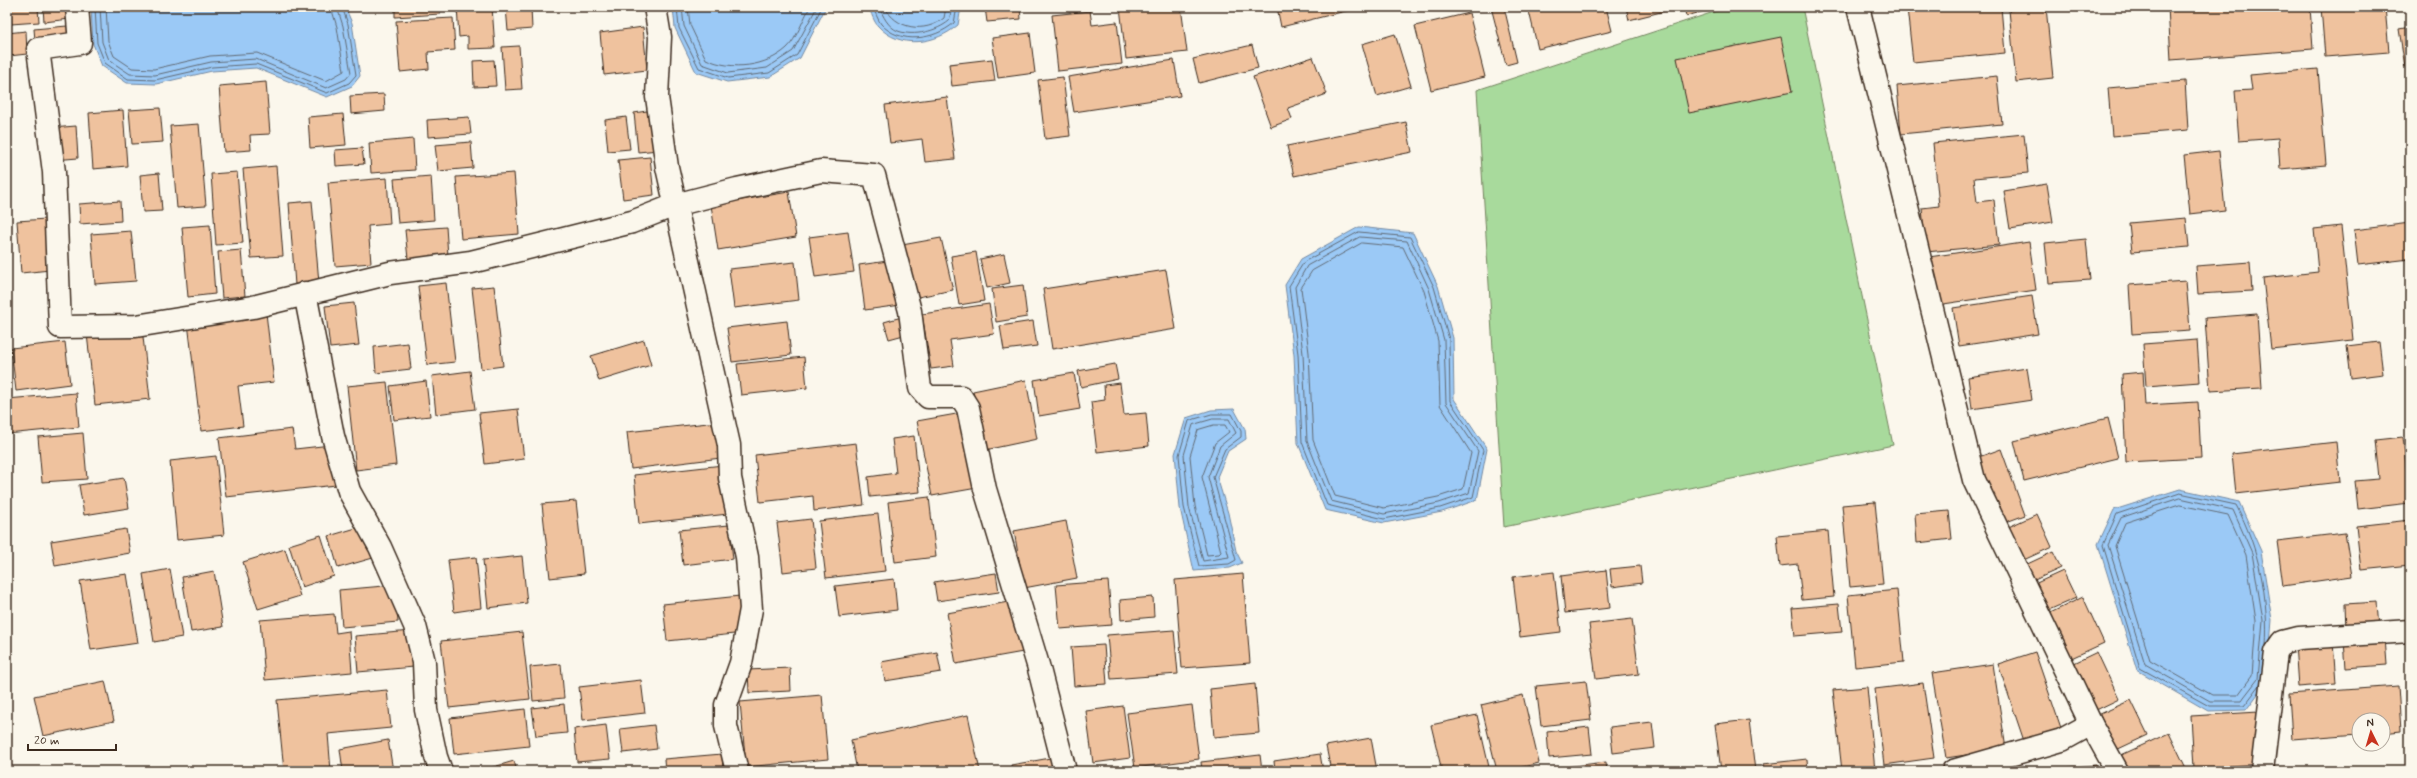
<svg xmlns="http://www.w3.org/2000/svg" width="2417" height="778" viewBox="0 0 2417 778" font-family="Mynerve,sans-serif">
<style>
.green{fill:#a8da9c;stroke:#72825d}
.water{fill:#9bc9f6;stroke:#7589a0}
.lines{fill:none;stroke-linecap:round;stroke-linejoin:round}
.shore{stroke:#616a74;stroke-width:1}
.building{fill:#efc29e;stroke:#3b2a1e}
.minor-casing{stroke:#3b2a1e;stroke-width:25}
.minor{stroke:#fbf7ec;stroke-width:22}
</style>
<rect width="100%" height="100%" fill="#fbf7ec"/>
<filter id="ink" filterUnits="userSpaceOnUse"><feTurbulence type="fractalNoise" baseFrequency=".025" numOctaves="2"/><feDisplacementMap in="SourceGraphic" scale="8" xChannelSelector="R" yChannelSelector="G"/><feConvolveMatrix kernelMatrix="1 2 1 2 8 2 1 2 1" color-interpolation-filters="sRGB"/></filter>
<g filter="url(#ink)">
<!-- green -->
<polygon class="green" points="1729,7 1802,7 1893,445 1504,527 1477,90"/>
<!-- water -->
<g class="water">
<polygon points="91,7 345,7 352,23 360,76 352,86 327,97 256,68 212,71 156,84 127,83 102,66 93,44"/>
<polygon points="673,7 826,7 800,58 770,77 727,82 696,72 675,28"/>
<path d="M869,7H961L958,25C936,44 900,50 878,26C874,22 871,13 869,7Z"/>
<polygon points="1359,227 1413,233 1438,286 1453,338 1454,399 1487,449 1477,500 1442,512 1384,523 1325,510 1298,443 1294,355 1285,285 1301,259"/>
<polygon points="1234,409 1245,429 1246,439 1228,451 1217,477 1228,513 1236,551 1242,563 1230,568 1194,571 1180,508 1175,454 1186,418 1211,410"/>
<polygon points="2180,489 2239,502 2261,551 2272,620 2267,682 2246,710 2208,711 2137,670 2098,544 2114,510"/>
</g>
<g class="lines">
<!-- shore -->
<g class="shore">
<polyline points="95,7 97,43 105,63 128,79 155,80 212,67 256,64 327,93 349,83 356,75 348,24 342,7"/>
<polyline points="100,7 102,42 109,60 130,74 155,75 211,62 256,59 326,88 346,79 351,73 343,26 337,7"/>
<polyline points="106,7 108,41 114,56 132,68 154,69 210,56 257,53 326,81 344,71 337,27 331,7"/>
<polyline points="677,7 679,28 699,68 728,78 769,73 797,55 822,7"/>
<polyline points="682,7 684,26 702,64 728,73 767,68 793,51 817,7"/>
<path d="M688,7L690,25L706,59C732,71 766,67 787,48C796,40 804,17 810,7"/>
<path d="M873,7C875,12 878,20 881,24C900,45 934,40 954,23L957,7"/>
<path d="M879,7C883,16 888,27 898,31C914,37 937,31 949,21L952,7"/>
<path d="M885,7C895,29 925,34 944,18L946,7"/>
<polygon points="1359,232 1410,237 1434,287 1449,339 1450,401 1483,450 1473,497 1440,508 1384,519 1327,505 1302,442 1298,354 1289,286 1304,262"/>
<polygon points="1360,237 1407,241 1429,289 1444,340 1446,403 1478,451 1469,493 1439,503 1384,514 1331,501 1307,441 1303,354 1295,287 1307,266"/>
<polygon points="1362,243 1403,247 1424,291 1438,341 1440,405 1471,453 1463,489 1438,497 1384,508 1335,496 1313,440 1309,353 1301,288 1312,271"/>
<polygon points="1212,414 1232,414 1241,431 1241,437 1225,449 1213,477 1236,560 1229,564 1199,566 1184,507 1179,455 1189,421"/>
<polygon points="1213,419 1229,419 1236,433 1220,446 1208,477 1229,557 1203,561 1189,507 1184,455 1193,425"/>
<polygon points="1214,425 1225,425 1229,432 1215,443 1202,477 1221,552 1219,554 1207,555 1195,506 1190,456 1198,430"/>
<polygon points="2180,498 2233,510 2252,553 2263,620 2258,679 2241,701 2210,701 2145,664 2108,545 2121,518"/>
<polygon points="2180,505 2228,515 2246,555 2256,621 2252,676 2238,695 2212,695 2150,660 2115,546 2125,523"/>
<path d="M2260,685L2244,706H2209L2140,668L2103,545L2117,514L2180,493L2236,505C2259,548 2269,598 2266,646"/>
</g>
</g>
<!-- building -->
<g class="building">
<polygon points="10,7 38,7 39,22 11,24"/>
<polygon points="43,7 69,7 70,19 44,22"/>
<polygon points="395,7 440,7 440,14 395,17"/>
<polygon points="457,7 492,7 495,48 468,49 468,36 459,37"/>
<polygon points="506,7 531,7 532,29 508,31"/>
<polygon points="985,7 1020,7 1021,19 987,22"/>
<polygon points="1120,7 1181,7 1187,52 1126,59"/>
<polygon points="1277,7 1362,7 1281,27"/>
<polygon points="1491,7 1504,7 1517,62 1506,65"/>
<polygon points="1528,7 1606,7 1612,31 1538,49"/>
<polygon points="1626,7 1673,7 1673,9 1629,20"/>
<polygon points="1684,7 1704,7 1705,11 1686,16"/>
<polygon points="1922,7 2001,7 2005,53 1913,62 1907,8"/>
<polygon points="2046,7 2053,78 2016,82 2009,10"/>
<polygon points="2168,7 2310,7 2313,49 2171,60"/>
<polygon points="2321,7 2385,7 2389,52 2325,57"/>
<polygon points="1090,11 1092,25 1117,22 1122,64 1058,71 1052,15"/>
<polygon points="1469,13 1485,77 1431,90 1415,26"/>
<polygon points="453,18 455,50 428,52 429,69 400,72 396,21"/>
<polygon points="67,26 68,38 35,40 34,29"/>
<polygon points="643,27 647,70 604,75 600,33"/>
<polygon points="2410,27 2410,66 2405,67 2399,29"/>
<polygon points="26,31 27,54 9,56 7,33"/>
<polygon points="1030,33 1035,73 998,78 992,38"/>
<polygon points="1395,34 1411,86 1377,96 1362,44"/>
<polygon points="1781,37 1792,92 1689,113 1677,58"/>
<polygon points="1252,45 1258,68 1199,83 1193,59"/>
<polygon points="519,46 522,89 505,90 502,47"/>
<polygon points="1313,57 1327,94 1288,108 1292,119 1271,127 1253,77"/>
<polygon points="992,59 995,81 952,86 949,64"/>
<polygon points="494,60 496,86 474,87 473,61"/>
<polygon points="1174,60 1180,96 1074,112 1068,77"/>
<polygon points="2318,69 2326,165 2280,169 2278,138 2239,141 2235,91 2252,90 2250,75"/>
<polygon points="1997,76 2002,124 1901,134 1897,86"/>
<polygon points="1063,77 1070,136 1045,139 1038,80"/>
<polygon points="2185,81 2188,130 2112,136 2108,88"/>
<polygon points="266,82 270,134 250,135 251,150 224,152 219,86"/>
<polygon points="384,94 385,111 351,114 350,96"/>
<polygon points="947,97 955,159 925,162 922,139 890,143 885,105"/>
<polygon points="160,108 163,142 132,144 129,110"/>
<polygon points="123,110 127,166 93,169 89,113"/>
<polygon points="653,110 658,150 638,152 634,113"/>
<polygon points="343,114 346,145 310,148 308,117"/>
<polygon points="469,117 471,134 428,137 427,120"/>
<polygon points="626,117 630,149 608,151 605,120"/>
<polygon points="1406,122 1412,152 1294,176 1287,146"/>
<polygon points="199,124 206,206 177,208 170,126"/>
<polygon points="76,126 78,158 54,160 52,128"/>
<polygon points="2024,134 2028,173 1974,178 1977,202 1994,200 1999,245 1926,252 1922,208 1939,206 1933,143"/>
<polygon points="413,139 415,170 371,173 369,143"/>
<polygon points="471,142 473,168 438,171 435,145"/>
<polygon points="362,148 364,164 336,166 335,150"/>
<polygon points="2219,151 2225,210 2190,214 2184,155"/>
<polygon points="650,157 654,195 623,199 618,160"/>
<polygon points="276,166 283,256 251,258 243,169"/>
<polygon points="237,172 243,243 216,245 211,174"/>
<polygon points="159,173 162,211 143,212 140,175"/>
<polygon points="514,173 519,234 461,239 456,177"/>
<polygon points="431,176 434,220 398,223 394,179"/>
<polygon points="387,178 390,224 368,226 371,263 335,266 328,183"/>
<polygon points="2047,184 2053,222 2010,229 2004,191"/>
<polygon points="789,192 796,237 718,250 711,205"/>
<polygon points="120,201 121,221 80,224 79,204"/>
<polygon points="312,201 319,283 295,285 289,203"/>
<polygon points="2186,218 2189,247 2132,252 2129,223"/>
<polygon points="46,219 50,270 21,273 17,221"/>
<polygon points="2410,223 2410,259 2358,265 2354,230"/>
<polygon points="210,225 215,294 188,297 182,227"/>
<polygon points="2341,226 2353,340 2271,349 2263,278 2318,272 2314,229"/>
<polygon points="446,227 448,256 408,259 405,230"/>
<polygon points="131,231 136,281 95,284 91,234"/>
<polygon points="848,232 854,272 815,277 809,237"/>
<polygon points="941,238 953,290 913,298 902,245"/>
<polygon points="2086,239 2090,280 2049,283 2045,243"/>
<polygon points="2029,242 2036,290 1937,305 1929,257"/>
<polygon points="241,250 245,296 222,298 218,252"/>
<polygon points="976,252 984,301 959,305 951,256"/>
<polygon points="1004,254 1010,283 987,288 980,259"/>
<polygon points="895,260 901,305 865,310 859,265"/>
<polygon points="795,262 799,300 734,308 729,269"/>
<polygon points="2250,262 2252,291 2198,294 2196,266"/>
<polygon points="1166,270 1176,329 1052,349 1043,289"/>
<polygon points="2186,281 2190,330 2132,334 2129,285"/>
<polygon points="446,283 455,362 427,365 418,286"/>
<polygon points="1023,285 1027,317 996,322 992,289"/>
<polygon points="494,286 503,366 481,369 472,288"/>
<polygon points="2032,296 2038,334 1959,346 1953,308"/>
<polygon points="354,303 359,345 330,348 325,306"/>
<polygon points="989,304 994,334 950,340 954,366 931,369 922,314"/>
<polygon points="266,313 274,382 238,386 243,426 201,431 188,323"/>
<polygon points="2257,314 2262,388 2210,391 2205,318"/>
<polygon points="905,316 911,333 889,339 884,322"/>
<polygon points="787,321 791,355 732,362 727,328"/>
<polygon points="1033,321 1037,346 1004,350 1000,326"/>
<polygon points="142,328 150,399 95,405 87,334"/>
<polygon points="644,340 651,365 599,381 591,356"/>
<polygon points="2197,340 2200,382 2146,386 2143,344"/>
<polygon points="65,342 70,384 16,391 11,348"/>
<polygon points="2379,342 2383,374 2351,378 2347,346"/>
<polygon points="408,343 411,369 376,373 374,347"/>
<polygon points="804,357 807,388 741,395 737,364"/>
<polygon points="1115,364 1118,379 1081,387 1078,371"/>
<polygon points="2027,368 2032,400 1972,409 1968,377"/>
<polygon points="470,371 475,409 436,414 432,376"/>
<polygon points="2143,372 2145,405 2198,402 2201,458 2126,462 2122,374"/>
<polygon points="1074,373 1080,409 1039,416 1034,380"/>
<polygon points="1026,380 1037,439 985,450 973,391"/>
<polygon points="426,381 430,416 394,420 390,386"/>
<polygon points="387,382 396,465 356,470 347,386"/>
<polygon points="1120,383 1124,415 1146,413 1149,446 1097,452 1091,402 1105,400 1104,385"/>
<polygon points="76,393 79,427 7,434 7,399"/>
<polygon points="518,409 524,459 485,464 479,413"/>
<polygon points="962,413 977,488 932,496 917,421"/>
<polygon points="2108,418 2118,458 2024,481 2014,441"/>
<polygon points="717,422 721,458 631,469 627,432"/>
<polygon points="292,429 295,449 331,445 336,485 226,497 219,438"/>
<polygon points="83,433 87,479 42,482 38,437"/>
<polygon points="914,436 920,492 870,497 868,477 896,473 892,439"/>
<polygon points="2403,437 2410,503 2358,509 2355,481 2379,479 2375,440"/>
<polygon points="2336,442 2340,482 2236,494 2232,454"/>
<polygon points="856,443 864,505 814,511 813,496 760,502 755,455"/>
<polygon points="2001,449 2025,515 2001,524 1976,458"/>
<polygon points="216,456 224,535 177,540 170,461"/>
<polygon points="723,465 728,514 639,524 634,475"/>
<polygon points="124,478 129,508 84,515 79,485"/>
<polygon points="929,497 936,557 895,562 888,502"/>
<polygon points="576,501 584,574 550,578 542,504"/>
<polygon points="1875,502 1883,584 1850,587 1842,505"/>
<polygon points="1949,511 1952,539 1917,543 1915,514"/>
<polygon points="878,514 885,571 826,578 819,521"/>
<polygon points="2037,514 2052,547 2017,563 2002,530"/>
<polygon points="811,519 816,568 783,572 777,523"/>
<polygon points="2410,520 2410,565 2361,570 2356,526"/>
<polygon points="1066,521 1077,578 1024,588 1014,531"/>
<polygon points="729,525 733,559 683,565 679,530"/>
<polygon points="363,526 373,558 338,568 329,536"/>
<polygon points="126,529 130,553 55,566 51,541"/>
<polygon points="1828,531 1834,597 1802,600 1798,564 1780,566 1777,536"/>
<polygon points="2345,533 2352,576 2283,586 2277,541"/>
<polygon points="321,535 334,576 302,587 289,545"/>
<polygon points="285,549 300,596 258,609 243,562"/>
<polygon points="2053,552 2061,568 2028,583 2021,567"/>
<polygon points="522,556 527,603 488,608 483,560"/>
<polygon points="476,557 481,608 454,612 448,560"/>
<polygon points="1640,566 1642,583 1612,587 1610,569"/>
<polygon points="170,569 182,637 154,642 143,574"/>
<polygon points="1606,570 1610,608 1565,613 1561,576"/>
<polygon points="214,571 223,627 191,632 182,577"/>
<polygon points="2063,571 2076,598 2042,613 2030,586"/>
<polygon points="1554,572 1561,632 1520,637 1513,577"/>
<polygon points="996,573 999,592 937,601 934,582"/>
<polygon points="127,574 138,643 91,650 80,581"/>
<polygon points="1243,574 1250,663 1182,668 1175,580"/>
<polygon points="894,579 897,610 839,617 835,586"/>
<polygon points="1108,581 1112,625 1060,629 1056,585"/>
<polygon points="395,585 398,622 342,627 339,590"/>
<polygon points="1897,590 1904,662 1855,667 1848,595"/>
<polygon points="740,596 744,633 667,641 663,604"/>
<polygon points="1153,597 1154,617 1121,620 1120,600"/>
<polygon points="2083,597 2104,643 2065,661 2044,616"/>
<polygon points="1014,601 1023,652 956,664 947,613"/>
<polygon points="2377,602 2379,628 2346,630 2345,604"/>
<polygon points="1839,604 1842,632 1795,636 1792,608"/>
<polygon points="334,614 336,633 349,631 352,672 265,680 260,620"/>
<polygon points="1632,619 1639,674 1596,679 1589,624"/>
<polygon points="1174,630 1178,674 1111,679 1107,635"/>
<polygon points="411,631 414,667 358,672 355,636"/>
<polygon points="522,632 530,699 449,708 441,641"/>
<polygon points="2385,638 2387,665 2346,668 2344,641"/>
<polygon points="2333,642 2336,684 2298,687 2295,644"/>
<polygon points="1104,645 1107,684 1074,686 1071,647"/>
<polygon points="937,652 941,672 885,681 881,662"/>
<polygon points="2035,652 2061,728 2024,741 1998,664"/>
<polygon points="2097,652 2119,699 2092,712 2070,665"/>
<polygon points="561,664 564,698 533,701 530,667"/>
<polygon points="1993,664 2006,749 1946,758 1932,673"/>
<polygon points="790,668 791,691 749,693 748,670"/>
<polygon points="641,680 645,713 583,720 579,687"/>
<polygon points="105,681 114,721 43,736 34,696"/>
<polygon points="1586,681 1591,720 1541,726 1536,686"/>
<polygon points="1923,683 1934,758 1884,765 1875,689"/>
<polygon points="1255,684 1259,733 1214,737 1210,689"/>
<polygon points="2398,686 2401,731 2383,733 2383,720 2359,720 2359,734 2292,739 2289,694"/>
<polygon points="1867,687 1875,771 1842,771 1833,690"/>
<polygon points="387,690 391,728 328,734 331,771 284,771 277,700"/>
<polygon points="822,695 828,759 746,767 740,702"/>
<polygon points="1523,695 1539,763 1507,771 1497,771 1481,705"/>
<polygon points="2131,700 2148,735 2114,751 2098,715"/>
<polygon points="564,704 567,733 536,736 532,708"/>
<polygon points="1192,705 1199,759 1135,768 1127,713"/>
<polygon points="1123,706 1130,758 1093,763 1086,711"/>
<polygon points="525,709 529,746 454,754 450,718"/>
<polygon points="2259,712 2262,764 2194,768 2191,716"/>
<polygon points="968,715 980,771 857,771 851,740"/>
<polygon points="1477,715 1489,767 1471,771 1442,771 1431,725"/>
<polygon points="1749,720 1755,771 1721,771 1715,724"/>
<polygon points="1652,722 1655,748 1613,753 1610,727"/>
<polygon points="606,725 610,759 577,762 574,729"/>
<polygon points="654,725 657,749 623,753 620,729"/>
<polygon points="1589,727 1592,754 1549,758 1547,732"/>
<polygon points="2169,733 2186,768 2183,771 2127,771 2117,757"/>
<polygon points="1371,738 1377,771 1331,771 1326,746"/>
<polygon points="388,740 393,771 343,771 340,749"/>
<polygon points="722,754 723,771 665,771 664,759"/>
<polygon points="1320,754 1323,771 1275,771 1274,761"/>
<polygon points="1260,755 1262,771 1202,771 1201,762"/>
<polygon points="1056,757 1058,771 1012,771 1011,765"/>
<polygon points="1807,759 1808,771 1764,771 1763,764"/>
<polygon points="514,761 517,771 480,771"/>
<polygon points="1606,762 1607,771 1549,771 1548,769"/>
<polygon points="2096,765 2097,771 2040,771 2040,770"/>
</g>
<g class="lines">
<defs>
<g id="minor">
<polyline points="77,7 80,43 38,49 54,172 60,327 136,326 253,307 390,273 471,262 632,222 675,205 737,189 821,171 874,175 910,311 920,388 928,397 961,397 968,408 985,489 1038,665 1065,771"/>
<polyline points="655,7 660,37 657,97 667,167 729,445 730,478 747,557 751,609 741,663 726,705 726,726 737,771"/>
<polyline points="1858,7 1974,480 2091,724 2117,771"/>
<polyline points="305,293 333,436 349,491 380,547 415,626 424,662 426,710 436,757 441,771"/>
<polyline points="1953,771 2062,740 2091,724"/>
<polyline points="2262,771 2276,652 2283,642 2299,638 2410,631"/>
</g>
</defs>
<!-- minor casing -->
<use href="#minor" class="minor-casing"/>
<!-- minor -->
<use href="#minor" class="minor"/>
</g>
</g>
<!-- margin -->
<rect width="2417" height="778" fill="none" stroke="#fbf7ec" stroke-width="24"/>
<rect x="12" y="12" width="2393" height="754" fill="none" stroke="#3b2a1e" stroke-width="1.5" filter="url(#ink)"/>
<!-- north arrow -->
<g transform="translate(2371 732) rotate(355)"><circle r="19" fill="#fbf7ec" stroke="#aea59a"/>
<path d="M0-3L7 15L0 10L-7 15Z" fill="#c8321e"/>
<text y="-6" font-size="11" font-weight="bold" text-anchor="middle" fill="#3b2a1e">N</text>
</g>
<!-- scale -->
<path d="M28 744v6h88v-6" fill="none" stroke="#3b2a1e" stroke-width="2"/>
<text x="34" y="744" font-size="12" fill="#3b2a1e" stroke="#fbf7ec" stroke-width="3" paint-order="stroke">20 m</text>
</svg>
